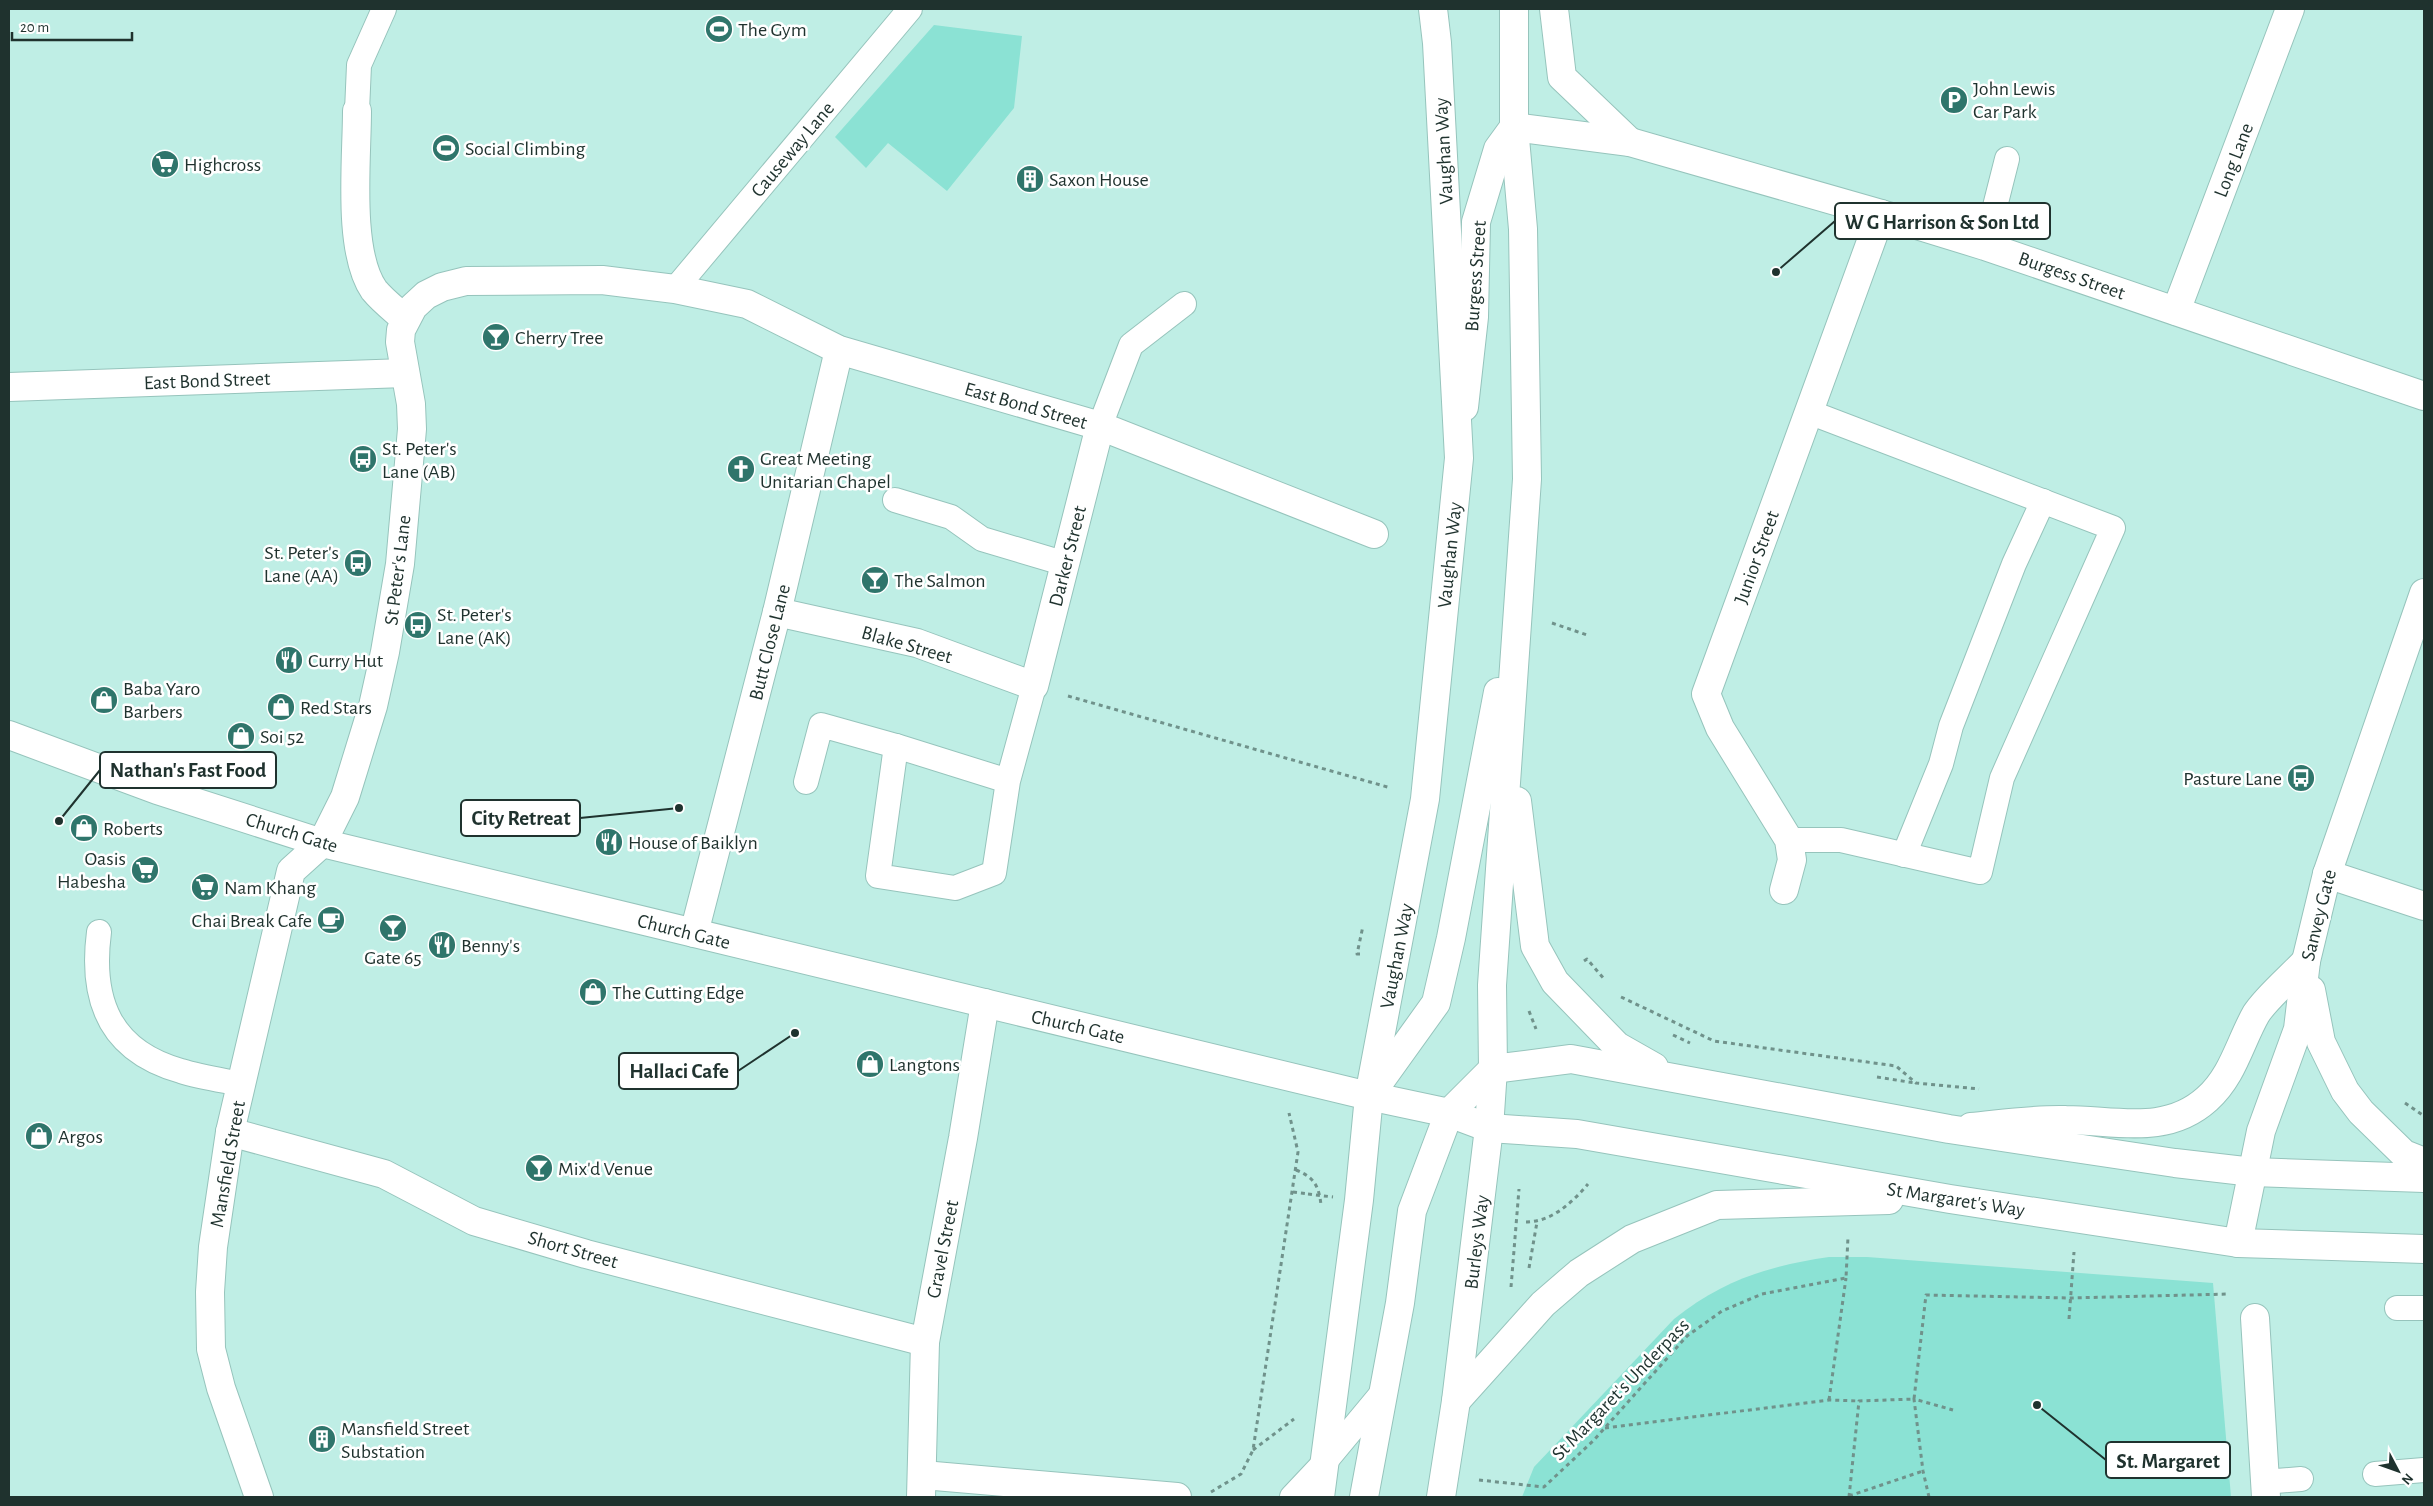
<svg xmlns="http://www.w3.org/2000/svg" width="2433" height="1506" viewBox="0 0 2433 1506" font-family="'Alegreya Sans',sans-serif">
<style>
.green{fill:#8be2d4}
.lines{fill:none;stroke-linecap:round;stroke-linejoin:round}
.service-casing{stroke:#96c4bc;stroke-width:26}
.pedestrian-casing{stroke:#96c4bc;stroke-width:30}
.minor-casing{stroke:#96c4bc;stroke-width:30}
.tertiary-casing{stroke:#96c4bc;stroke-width:30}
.primary-casing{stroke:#96c4bc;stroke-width:30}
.path{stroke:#70928b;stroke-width:3;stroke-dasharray:4 4;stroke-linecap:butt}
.service{stroke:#fff;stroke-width:24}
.pedestrian{stroke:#fff;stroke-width:28}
.minor{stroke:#fff;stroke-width:28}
.tertiary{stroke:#fff;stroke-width:28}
.primary{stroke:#fff;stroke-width:28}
.path-bridge{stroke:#70928b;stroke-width:3;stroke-dasharray:4 4;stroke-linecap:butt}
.labels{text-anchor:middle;stroke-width:5;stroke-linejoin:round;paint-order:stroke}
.poi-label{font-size:20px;fill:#1f322e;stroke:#fff;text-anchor:start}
.street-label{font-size:20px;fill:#1f322e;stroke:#fff}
.leader{fill:none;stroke:#1f322e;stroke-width:2}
.callout-dot{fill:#1f322e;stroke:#fff;stroke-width:2}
.callout{fill:#fff;stroke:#1f322e;stroke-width:2}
.callout-label{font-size:21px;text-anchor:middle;font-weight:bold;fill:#1f322e}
</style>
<rect width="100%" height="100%" fill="#bfeee5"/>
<!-- green -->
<g class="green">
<polygon points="934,25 1022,36 1014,108 947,191 888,143 866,168 835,137"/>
<path d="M1829,1257H1867L2213,1283L2231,1497H1522L1534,1467L1674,1319C1723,1280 1768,1266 1829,1257Z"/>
</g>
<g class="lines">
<defs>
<g id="service">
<polyline points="357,111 359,65 384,9"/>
<polyline points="1985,246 2007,159"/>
<polyline points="675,289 910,9"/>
<polyline points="1100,426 1131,345 1184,304"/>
<polyline points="895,500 951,517 982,539 1066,564"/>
<polyline points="1008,781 994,873 955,888 878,876 896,746 1008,781 1034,686"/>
<polyline points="806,782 821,725 896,746"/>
<polyline points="1789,840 1841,840 1980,872 2002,778 2113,528 1809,412"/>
<polyline points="1904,855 1941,764 1951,726 2014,564 2043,501"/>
<path d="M99,932C90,1001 110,1051 181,1071C200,1077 221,1080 241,1084"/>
<polyline points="2397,1308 2424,1308"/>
<polyline points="2375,1474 2424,1470"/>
<polyline points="2264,1482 2301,1479"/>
<polyline points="1292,1497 1324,1463 1383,1392"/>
</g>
<polyline id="pedestrian" points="9,735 157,790 322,843"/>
<g id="minor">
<polyline points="1554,9 1562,77 1630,142"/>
<path d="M357,111C357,159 347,251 374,290C383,301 395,310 405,319"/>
<polyline points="2176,311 2290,9"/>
<polyline points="9,387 405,373"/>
<polyline points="1464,407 1474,317 1476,222 1498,149 1514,127 1630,142 1881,214 1985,246 2424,396"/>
<polyline points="777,612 917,643 1034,686 1100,426"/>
<polyline points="322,843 1369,1096"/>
<polyline points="2327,874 2424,906"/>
<polyline points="1784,890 1792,860 1789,840 1720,728 1706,694 1881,214"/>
<polyline points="694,933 777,612 839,350"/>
<polyline points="230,1132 384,1174 474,1221 586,1254 925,1342"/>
<polyline points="2255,1318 2266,1497"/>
<polyline points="923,1475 1177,1497"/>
<polyline points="259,1497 221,1388 211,1349 210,1292 213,1247 230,1132 291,871 322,843 345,797 373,706 385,652 400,564 412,429 411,404 400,342 401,330 413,307 426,295 442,287 466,281 602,280 675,289 747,304 839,350 1100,426 1374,534"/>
<polyline points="921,1497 925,1342 963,1138 985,1003"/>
</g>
<g id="tertiary">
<polyline points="2311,990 2321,1042 2345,1091 2361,1112 2404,1154 2424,1162"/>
<path d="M1971,1127C2002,1124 2035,1119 2066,1120C2115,1120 2166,1136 2207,1099C2233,1076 2240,1042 2256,1014C2266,998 2292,976 2306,961"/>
<polyline points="2238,1243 2261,1131 2298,1029 2306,961 2327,874 2424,593"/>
</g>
<g id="primary">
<polyline points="1517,801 1535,946 1555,982 1617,1046 1654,1067"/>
<polyline points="1493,1069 1571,1059 1949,1129 2175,1163 2253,1172 2424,1178"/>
<polyline points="1375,1088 1436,1003 1451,938 1498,692"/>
<polyline points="1369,1096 1449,1113 1489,1128 1577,1134 1950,1199 2238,1243 2424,1249"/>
<polyline points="1456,1401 1543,1304 1579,1273 1632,1239 1717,1205 1889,1200"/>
<polyline points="1320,1497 1359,1200 1369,1096 1425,799 1459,458 1437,43 1433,9"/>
<polyline points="1364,1497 1400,1303 1412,1211 1449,1113 1493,1069"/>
<polyline points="1441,1497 1456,1401 1489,1128 1493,1069 1492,985 1527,479 1523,229 1514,127 1514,9"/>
</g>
</defs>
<!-- service casing -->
<use href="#service" class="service-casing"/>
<!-- pedestrian casing -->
<use href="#pedestrian" class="pedestrian-casing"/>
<!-- minor casing -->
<use href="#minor" class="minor-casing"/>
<!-- tertiary casing -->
<use href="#tertiary" class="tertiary-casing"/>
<!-- primary casing -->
<use href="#primary" class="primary-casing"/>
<!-- path -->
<g class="path">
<polyline points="1552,623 1587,635"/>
<polyline points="1068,696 1391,788"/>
<polyline points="1360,954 1357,954 1363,926"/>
<polyline points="1584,961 1587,959 1605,980"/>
<polyline points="1621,997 1714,1041 1896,1066 1916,1083 1979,1089"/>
<polyline points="1529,1011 1536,1029"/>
<polyline points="1673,1035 1690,1043"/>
<polyline points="1877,1077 1915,1083"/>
<polyline points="2405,1103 2424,1116"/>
<path d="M1296,1170C1314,1177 1319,1186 1321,1205"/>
<polyline points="1293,1192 1308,1194"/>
<path d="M1526,1222C1551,1222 1572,1203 1588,1184"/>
<polyline points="1529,1268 1537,1222"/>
<polyline points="1511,1287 1519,1189"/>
<polyline points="2069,1319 2074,1252"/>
<polyline points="1829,1400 1846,1278"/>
<polyline points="1605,1428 1829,1400 1859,1401"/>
<polyline points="1253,1450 1294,1419"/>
<polyline points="1479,1480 1544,1487 1594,1440 1687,1336 1722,1311 1762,1294 1846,1278 1848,1237"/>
<polyline points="1211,1492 1241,1474 1253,1450 1298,1152 1289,1113"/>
<polyline points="1849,1496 1923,1471"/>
<polyline points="1849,1497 1859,1401 1914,1399 1926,1295 2070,1298 2229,1294"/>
<polyline points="1929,1497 1923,1471 1914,1399 1953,1410"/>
</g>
<!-- service -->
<use href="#service" class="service"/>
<!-- pedestrian -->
<use href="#pedestrian" class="pedestrian"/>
<!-- minor -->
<use href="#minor" class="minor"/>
<!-- tertiary -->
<use href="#tertiary" class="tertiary"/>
<!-- primary -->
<use href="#primary" class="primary"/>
<!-- path-bridge -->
<polyline class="path-bridge" points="1308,1194 1333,1197"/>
</g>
<!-- icons -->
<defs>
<symbol id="stadium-disc" viewBox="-11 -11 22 22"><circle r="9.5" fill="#2f756b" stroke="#fff"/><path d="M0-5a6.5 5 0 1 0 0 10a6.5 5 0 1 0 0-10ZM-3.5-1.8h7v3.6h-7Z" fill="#fff"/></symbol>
<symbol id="parking-disc" viewBox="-11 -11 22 22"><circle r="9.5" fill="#2f756b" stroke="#fff"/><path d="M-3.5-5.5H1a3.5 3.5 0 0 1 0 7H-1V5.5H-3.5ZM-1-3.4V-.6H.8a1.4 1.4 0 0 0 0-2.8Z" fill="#fff"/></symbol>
<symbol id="supermarket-disc" viewBox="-11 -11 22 22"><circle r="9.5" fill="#2f756b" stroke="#fff"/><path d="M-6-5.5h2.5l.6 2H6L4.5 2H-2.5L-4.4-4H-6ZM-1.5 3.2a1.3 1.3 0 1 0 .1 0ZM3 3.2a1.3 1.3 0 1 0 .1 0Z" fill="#fff"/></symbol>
<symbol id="building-disc" viewBox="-11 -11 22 22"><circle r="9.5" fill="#2f756b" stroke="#fff"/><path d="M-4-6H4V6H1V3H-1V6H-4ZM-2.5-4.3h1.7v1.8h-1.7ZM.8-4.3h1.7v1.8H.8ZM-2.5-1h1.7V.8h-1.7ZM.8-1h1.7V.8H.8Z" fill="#fff"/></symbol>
<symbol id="bar-disc" viewBox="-11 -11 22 22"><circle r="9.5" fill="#2f756b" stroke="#fff"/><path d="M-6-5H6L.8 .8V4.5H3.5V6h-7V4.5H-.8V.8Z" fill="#fff"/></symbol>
<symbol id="bus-disc" viewBox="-11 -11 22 22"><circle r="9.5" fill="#2f756b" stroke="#fff"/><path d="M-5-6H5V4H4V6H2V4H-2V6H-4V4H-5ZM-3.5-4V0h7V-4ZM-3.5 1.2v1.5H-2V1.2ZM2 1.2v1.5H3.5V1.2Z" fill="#fff"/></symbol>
<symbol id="church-disc" viewBox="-11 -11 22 22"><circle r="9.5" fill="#2f756b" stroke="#fff"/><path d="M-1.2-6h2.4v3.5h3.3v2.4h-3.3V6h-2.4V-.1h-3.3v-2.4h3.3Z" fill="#fff"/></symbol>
<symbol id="restaurant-disc" viewBox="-11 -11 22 22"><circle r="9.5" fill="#2f756b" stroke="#fff"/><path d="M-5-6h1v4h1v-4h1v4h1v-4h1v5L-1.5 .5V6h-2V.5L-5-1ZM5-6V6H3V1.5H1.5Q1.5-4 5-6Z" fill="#fff"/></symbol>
<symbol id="shop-disc" viewBox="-11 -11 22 22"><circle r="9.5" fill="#2f756b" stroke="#fff"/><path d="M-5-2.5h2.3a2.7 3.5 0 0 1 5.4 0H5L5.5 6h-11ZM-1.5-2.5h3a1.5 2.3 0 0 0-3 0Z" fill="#fff"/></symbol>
<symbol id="cafe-disc" viewBox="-11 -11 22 22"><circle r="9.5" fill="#2f756b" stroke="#fff"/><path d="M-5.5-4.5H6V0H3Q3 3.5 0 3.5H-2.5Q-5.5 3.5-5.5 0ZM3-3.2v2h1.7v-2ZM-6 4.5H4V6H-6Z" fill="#fff"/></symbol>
</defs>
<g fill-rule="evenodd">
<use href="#stadium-disc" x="703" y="13" width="32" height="32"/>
<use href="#parking-disc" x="1938" y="84" width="32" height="32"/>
<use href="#stadium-disc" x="430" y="132" width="32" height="32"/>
<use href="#supermarket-disc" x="149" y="148" width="32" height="32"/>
<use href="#building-disc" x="1014" y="163" width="32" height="32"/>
<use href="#bar-disc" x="480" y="321" width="32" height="32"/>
<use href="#bus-disc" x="347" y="443" width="32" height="32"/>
<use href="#church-disc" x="725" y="453" width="32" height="32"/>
<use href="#bus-disc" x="342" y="547" width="32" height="32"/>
<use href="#bar-disc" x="859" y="564" width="32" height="32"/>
<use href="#bus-disc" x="402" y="609" width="32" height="32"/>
<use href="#restaurant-disc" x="273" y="644" width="32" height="32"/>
<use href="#shop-disc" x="88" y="684" width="32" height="32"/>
<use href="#shop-disc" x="265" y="691" width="32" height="32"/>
<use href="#shop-disc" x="225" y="720" width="32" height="32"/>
<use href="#bus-disc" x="2285" y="762" width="32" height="32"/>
<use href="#shop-disc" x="68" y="812" width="32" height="32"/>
<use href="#restaurant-disc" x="593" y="826" width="32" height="32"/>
<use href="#supermarket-disc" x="129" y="854" width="32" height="32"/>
<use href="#supermarket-disc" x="189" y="871" width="32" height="32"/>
<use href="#cafe-disc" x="315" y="904" width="32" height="32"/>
<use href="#bar-disc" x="377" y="912" width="32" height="32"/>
<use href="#restaurant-disc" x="426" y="929" width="32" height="32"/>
<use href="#shop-disc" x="577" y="976" width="32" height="32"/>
<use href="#shop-disc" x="854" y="1048" width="32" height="32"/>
<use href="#shop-disc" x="23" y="1120" width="32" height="32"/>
<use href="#bar-disc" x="523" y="1152" width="32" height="32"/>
<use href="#building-disc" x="306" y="1423" width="32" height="32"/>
</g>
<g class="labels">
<!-- poi labels -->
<g class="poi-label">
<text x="738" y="36">The Gym</text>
<text x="1973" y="95">John Lewis<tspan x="1973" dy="23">Car Park</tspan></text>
<text x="465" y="155">Social Climbing</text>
<text x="184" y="171">Highcross</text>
<text x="1049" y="186">Saxon House</text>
<text x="515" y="344">Cherry Tree</text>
<text x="382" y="455">St. Peter's<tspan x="382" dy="23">Lane (AB)</tspan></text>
<text x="760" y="465">Great Meeting<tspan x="760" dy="23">Unitarian Chapel</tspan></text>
<text x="339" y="559" text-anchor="end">St. Peter's<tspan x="339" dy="23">Lane (AA)</tspan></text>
<text x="894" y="587">The Salmon</text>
<text x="437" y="621">St. Peter's<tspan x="437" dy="23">Lane (AK)</tspan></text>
<text x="308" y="667">Curry Hut</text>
<text x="123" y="695">Baba Yaro<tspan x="123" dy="23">Barbers</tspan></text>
<text x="300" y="714">Red Stars</text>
<text x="260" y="743">Soi 52</text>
<text x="2282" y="785" text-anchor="end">Pasture Lane</text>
<text x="103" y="835">Roberts</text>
<text x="628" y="849">House of Baiklyn</text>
<text x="126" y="865" text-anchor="end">Oasis<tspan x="126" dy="23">Habesha</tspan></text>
<text x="224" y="894">Nam Khang</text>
<text x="312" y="927" text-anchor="end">Chai Break Cafe</text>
<text x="461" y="952">Benny's</text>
<text x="393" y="964" text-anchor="middle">Gate 65</text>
<text x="612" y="999">The Cutting Edge</text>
<text x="889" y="1071">Langtons</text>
<text x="58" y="1143">Argos</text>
<text x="558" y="1175">Mix'd Venue</text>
<text x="341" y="1435">Mansfield Street<tspan x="341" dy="23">Substation</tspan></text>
</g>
<!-- street labels -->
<g class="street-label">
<text transform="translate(792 149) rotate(-50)" y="7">Causeway Lane</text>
<text transform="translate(1443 151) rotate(-93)" y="7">Vaughan Way</text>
<text transform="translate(2233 160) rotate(-69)" y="7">Long Lane</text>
<text transform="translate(2072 275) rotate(19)" y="7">Burgess Street</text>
<text transform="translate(1475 276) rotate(-86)" y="7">Burgess Street</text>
<text transform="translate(207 380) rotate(-2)" y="7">East Bond Street</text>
<text transform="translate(1026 405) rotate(16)" y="7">East Bond Street</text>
<text transform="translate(1449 555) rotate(-84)" y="7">Vaughan Way</text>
<text transform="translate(1067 556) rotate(-76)" y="7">Darker Street</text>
<text transform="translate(1756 557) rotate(-70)" y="7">Junior Street</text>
<text transform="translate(397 570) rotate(-83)" y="7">St Peter's Lane</text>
<text transform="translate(769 642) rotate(-76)" y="7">Butt Close Lane</text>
<text transform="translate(907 644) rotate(16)" y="7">Blake Street</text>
<text transform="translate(292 832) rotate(17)" y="7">Church Gate</text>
<text transform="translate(2318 915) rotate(-76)" y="7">Sanvey Gate</text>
<text transform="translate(684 931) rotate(14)" y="7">Church Gate</text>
<text transform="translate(1396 956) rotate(-79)" y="7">Vaughan Way</text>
<text transform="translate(1078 1026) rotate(13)" y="7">Church Gate</text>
<text transform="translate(227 1164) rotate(-80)" y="7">Mansfield Street</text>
<text transform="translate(1956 1199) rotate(9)" y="7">St Margaret's Way</text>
<text transform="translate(1476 1242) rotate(-83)" y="7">Burleys Way</text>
<text transform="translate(573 1249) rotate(16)" y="7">Short Street</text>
<text transform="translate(942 1249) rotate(-79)" y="7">Gravel Street</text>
<text transform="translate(1620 1389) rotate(-46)" y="7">St Margaret's Underpass</text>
</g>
</g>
<!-- callouts -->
<path class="leader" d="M1776 272L1835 221M59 821L100 770M679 808L580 818M795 1033L738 1071M2037 1405L2106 1460"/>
<g class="callout-dot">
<circle cx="1776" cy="272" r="5"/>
<circle cx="59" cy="821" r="5"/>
<circle cx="679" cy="808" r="5"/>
<circle cx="795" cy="1033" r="5"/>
<circle cx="2037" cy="1405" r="5"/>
</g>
<g class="callout">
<rect x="1835" y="203" width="215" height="36" rx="5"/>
<rect x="100" y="752" width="176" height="36" rx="5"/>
<rect x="461" y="800" width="119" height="36" rx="5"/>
<rect x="619" y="1053" width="119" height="36" rx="5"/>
<rect x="2106" y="1442" width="124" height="36" rx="5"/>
</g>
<g class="callout-label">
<text x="1942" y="229">W G Harrison &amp; Son Ltd</text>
<text x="188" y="777">Nathan's Fast Food</text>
<text x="521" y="825">City Retreat</text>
<text x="679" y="1078">Hallaci Cafe</text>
<text x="2168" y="1468">St. Margaret</text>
</g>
<!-- border -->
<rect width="2433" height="1506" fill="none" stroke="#1f322e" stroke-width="20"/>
<!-- north arrow -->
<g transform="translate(2398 1471) rotate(131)" stroke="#ffffff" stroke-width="4" paint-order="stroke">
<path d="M0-4L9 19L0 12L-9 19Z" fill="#1f322e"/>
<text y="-8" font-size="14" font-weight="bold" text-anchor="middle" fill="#1f322e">N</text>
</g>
<!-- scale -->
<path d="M12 32v8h120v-8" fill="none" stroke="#1f322e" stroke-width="2.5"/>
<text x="20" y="32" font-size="15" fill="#1f322e" stroke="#ffffff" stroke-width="4" paint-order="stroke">20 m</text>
</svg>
